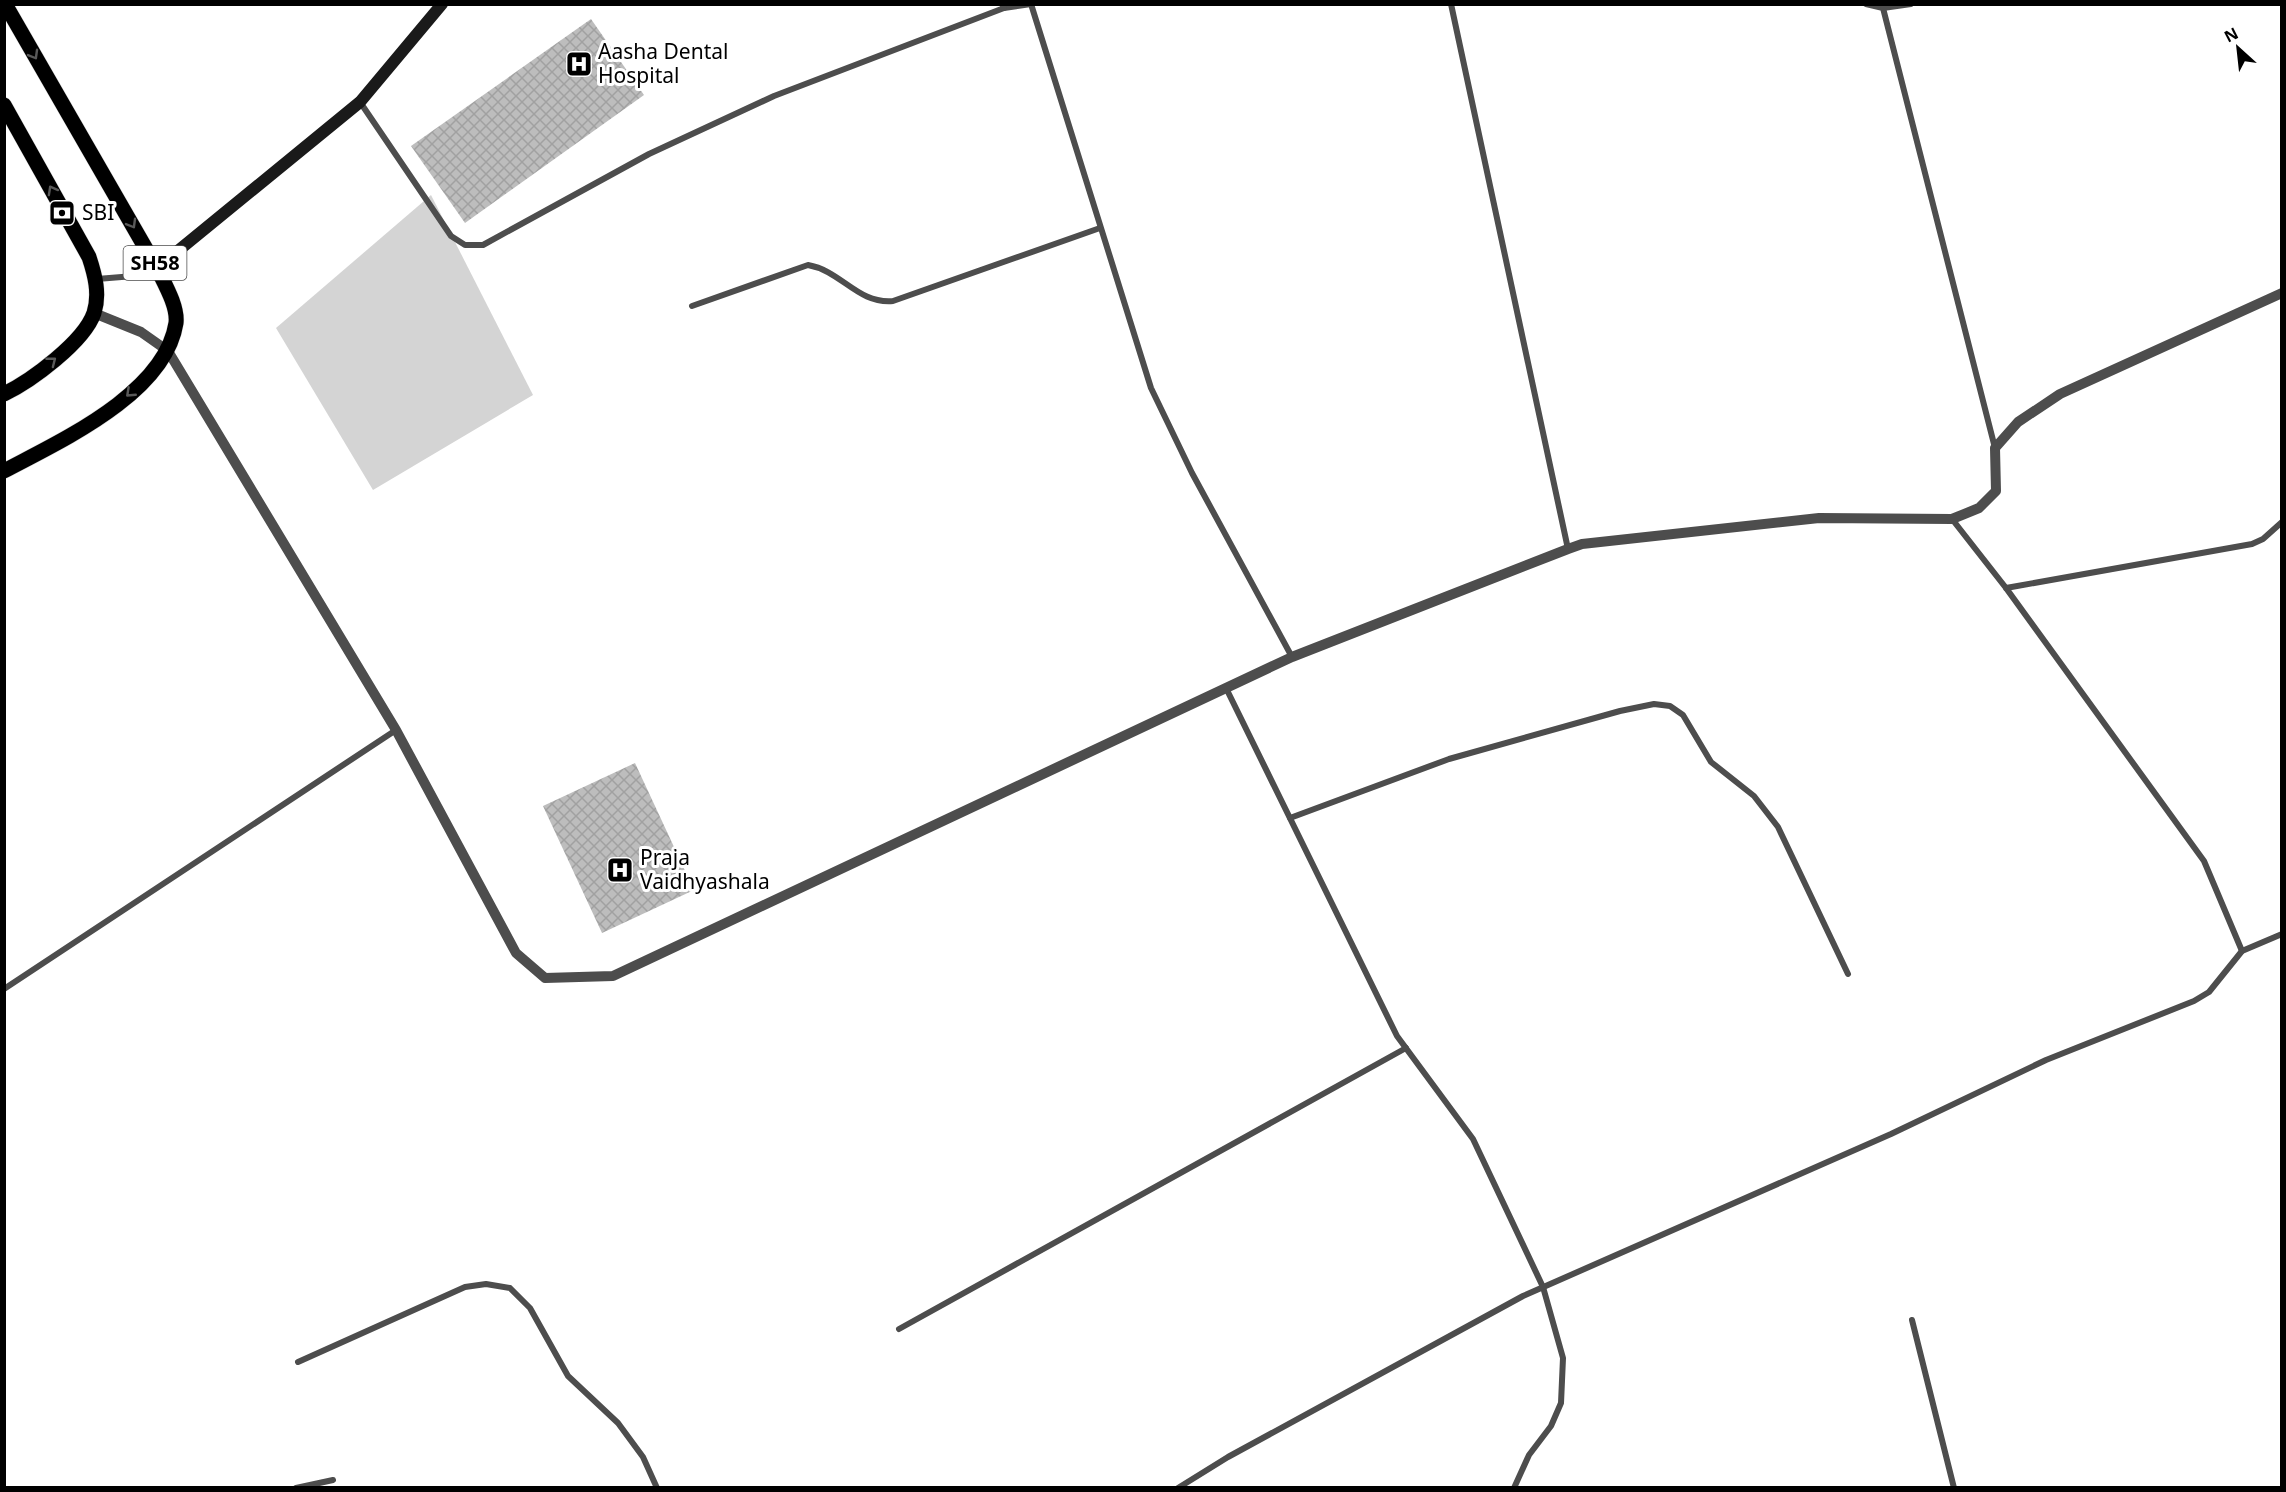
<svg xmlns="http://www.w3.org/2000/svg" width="2286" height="1492" viewBox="0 0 2286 1492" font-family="'Noto Sans',sans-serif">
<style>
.green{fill:#d4d4d4}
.building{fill:url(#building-cross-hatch)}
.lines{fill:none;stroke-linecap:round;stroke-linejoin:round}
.primary-casing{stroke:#dbdbdb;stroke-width:16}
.minor{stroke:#4d4d4d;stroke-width:6}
.tertiary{stroke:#4d4d4d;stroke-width:10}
.secondary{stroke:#1a1a1a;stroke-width:12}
.primary{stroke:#000;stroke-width:15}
.oneway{stroke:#595959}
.labels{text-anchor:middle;stroke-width:6;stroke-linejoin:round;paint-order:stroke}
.shield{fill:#fff;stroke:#4c4c4c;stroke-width:1.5}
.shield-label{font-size:20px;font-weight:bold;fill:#000}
.poi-label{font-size:21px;fill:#000;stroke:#fff;text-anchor:start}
</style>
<defs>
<pattern id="building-cross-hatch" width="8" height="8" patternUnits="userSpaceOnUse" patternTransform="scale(1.5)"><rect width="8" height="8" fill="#bdbdbd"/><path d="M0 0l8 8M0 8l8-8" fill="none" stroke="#a1a1a1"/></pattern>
</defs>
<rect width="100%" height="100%" fill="#fff"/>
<!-- green -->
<polygon class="green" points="431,195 533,395 373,490 276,328"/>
<!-- building -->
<g class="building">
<polygon points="591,19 644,95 465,223 411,146"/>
<polygon points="635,763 694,890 602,933 543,806"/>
</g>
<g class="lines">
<defs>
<g id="primary">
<path d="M4,105L89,257C95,275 100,294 94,313C84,342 31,381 4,394"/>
<path d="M4,471C60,441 165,394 176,323C178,306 164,283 157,268L5,4"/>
</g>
</defs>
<!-- primary casing -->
<use href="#primary" class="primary-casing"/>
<!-- minor -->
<g class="minor">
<polyline points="1031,4 1151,388 1192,473 1292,657"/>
<polyline points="1451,4 1568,549"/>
<polyline points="1866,4 1883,8 1995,448"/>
<polyline points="1003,6 1004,8 1031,4"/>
<polyline points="1883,8 1911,4"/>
<polyline points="360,102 451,236 465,245 483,245 649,154 774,96 1004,8"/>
<polyline points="97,279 134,276 157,268"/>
<path d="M692,306L808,265C842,271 857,304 893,301L1100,228"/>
<polyline points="1952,519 2006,588 2204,861 2242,951"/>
<polyline points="2006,588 2252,544 2263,539 2282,522"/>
<polyline points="1226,688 1397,1036 1473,1139 1543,1287 1563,1358 1561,1403 1551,1426 1529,1455 1514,1488"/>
<polyline points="1290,818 1449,759 1620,711 1654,704 1670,706 1683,715 1711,762 1754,796 1778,827 1848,974"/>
<polyline points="4,989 396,730"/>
<polyline points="1912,1320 1954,1488"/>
<polyline points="899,1329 1406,1048"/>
<polyline points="298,1362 465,1287 486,1284 510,1288 530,1308 568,1376 618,1423 643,1457 657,1488"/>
<polyline points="296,1488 333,1480"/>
<polyline points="1178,1488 1228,1457 1523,1296 1891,1134 2046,1060 2194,1001 2209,992 2242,951 2282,934"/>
</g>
<!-- tertiary -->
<polyline class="tertiary" points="94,313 141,332 168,351 396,730 516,953 545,978 613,976 1292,657 1568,549 1582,544 1819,518 1952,519 1979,508 1996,491 1995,448 2018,422 2060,394 2282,293"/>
<!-- secondary -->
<polyline class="secondary" points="157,268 360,102 442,4"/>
<!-- primary -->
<use href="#primary" class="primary"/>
</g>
<!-- one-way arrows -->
<defs><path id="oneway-chevron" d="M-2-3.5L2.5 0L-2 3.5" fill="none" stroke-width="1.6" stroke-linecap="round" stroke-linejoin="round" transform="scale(1.5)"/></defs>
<g class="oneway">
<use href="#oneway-chevron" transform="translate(34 55) rotate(60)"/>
<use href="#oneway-chevron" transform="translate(52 190) rotate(-119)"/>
<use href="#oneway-chevron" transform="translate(132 224) rotate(60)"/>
<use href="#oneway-chevron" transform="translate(52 361) rotate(-38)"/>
<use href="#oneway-chevron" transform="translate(130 393) rotate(137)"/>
</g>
<!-- icons -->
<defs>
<symbol id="hospital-square" viewBox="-11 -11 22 22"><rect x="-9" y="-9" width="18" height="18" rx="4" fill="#000" stroke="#fff"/><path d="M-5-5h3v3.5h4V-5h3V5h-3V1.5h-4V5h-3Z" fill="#fff"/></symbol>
<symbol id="bank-square" viewBox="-11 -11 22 22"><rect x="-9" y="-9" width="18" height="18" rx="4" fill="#000" stroke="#fff"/><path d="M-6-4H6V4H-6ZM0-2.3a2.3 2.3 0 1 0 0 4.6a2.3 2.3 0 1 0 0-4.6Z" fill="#fff"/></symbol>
</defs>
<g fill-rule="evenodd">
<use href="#hospital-square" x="564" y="49" width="30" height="30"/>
<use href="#bank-square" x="47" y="198" width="30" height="30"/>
<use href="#hospital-square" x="605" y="855" width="30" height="30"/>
</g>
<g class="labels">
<!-- shield labels -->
<rect class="shield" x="123.5" y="246" width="63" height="34" rx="4.5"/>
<g class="shield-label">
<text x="155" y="270">SH58</text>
</g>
<!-- poi labels -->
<g class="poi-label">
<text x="598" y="59">Aasha Dental<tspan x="598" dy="24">Hospital</tspan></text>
<text x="82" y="220">SBI</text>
<text x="640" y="865">Praja<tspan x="640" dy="24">Vaidhyashala</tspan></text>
</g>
</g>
<!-- border -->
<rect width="2286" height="1492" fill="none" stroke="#000000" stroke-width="12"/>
<!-- north arrow -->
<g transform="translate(2238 48) rotate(333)" stroke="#ffffff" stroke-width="4.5" paint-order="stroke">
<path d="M0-4.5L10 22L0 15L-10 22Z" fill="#000000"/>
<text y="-9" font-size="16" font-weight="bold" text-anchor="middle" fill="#000000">N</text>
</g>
</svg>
